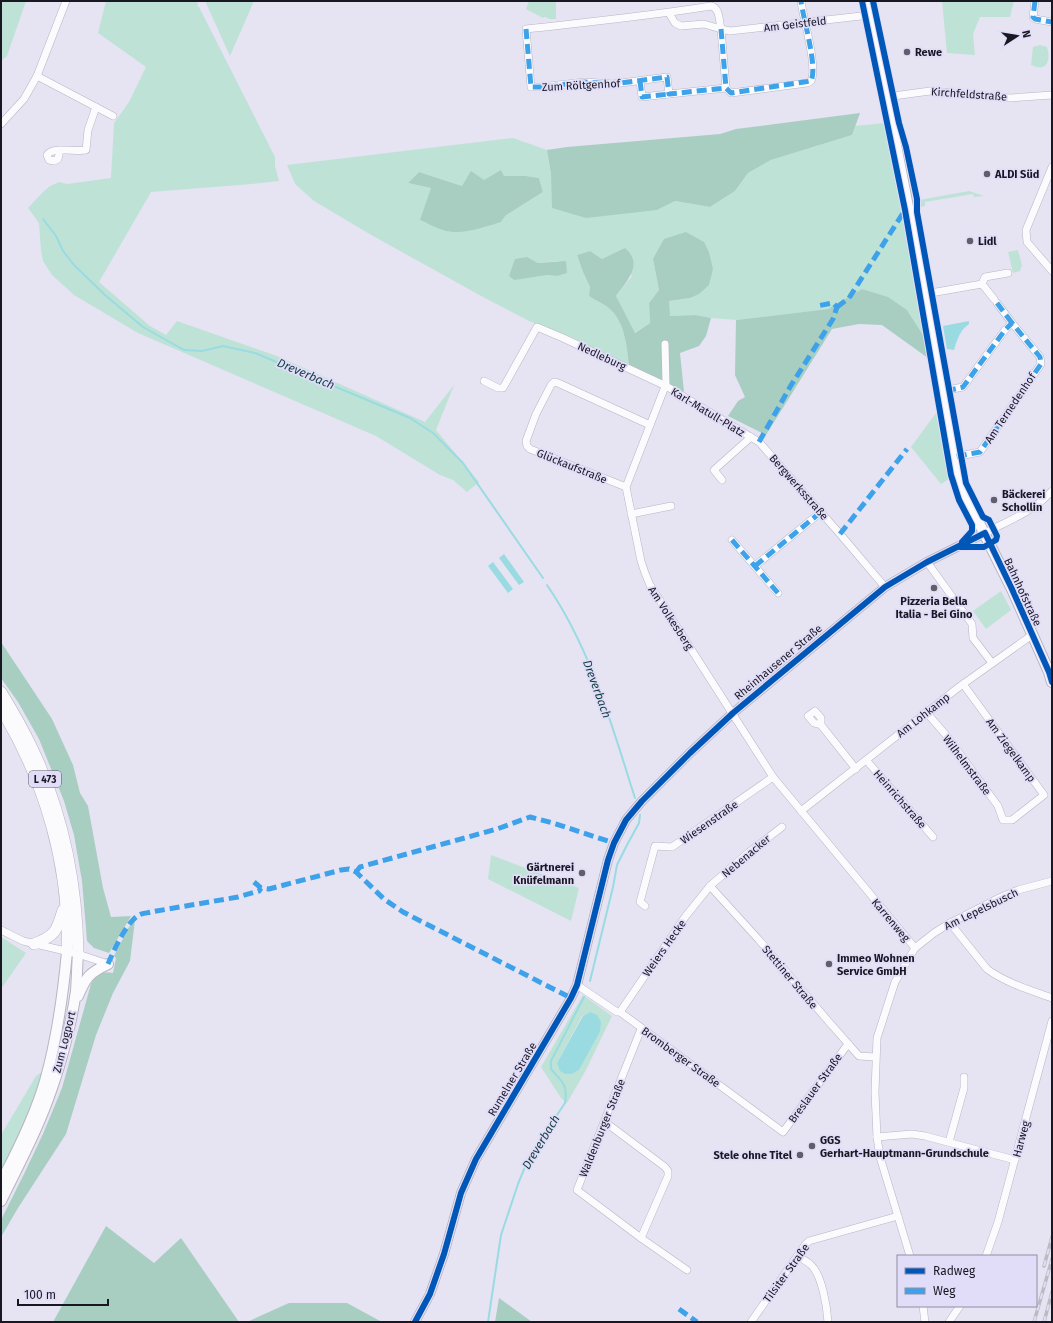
<svg xmlns="http://www.w3.org/2000/svg" width="1053" height="1323" viewBox="0 0 1053 1323" font-family="'Fira Sans',sans-serif">
<style>
.green{fill:#bee3d6;fill-rule:evenodd}
.forest{fill:#a8cec2}
.water{fill:#9adbe2}
.lines{fill:none;stroke-linecap:round;stroke-linejoin:round}
.stream{stroke:#9adbe2;stroke-width:2}
.minor-casing{stroke:#b7b5c2;stroke-width:8}
.tertiary-casing{stroke:#b7b5c2;stroke-width:10}
.secondary-casing{stroke:#b7b5c2;stroke-width:12}
.trunk-casing{stroke:#b7b5c2;stroke-width:12}
.minor{stroke:#fbfbfd;stroke-width:7}
.tertiary{stroke:#fbfbfd;stroke-width:8}
.secondary{stroke:#fbfbfd;stroke-width:10}
.trunk{stroke:#fbfbfd;stroke-width:11}
.rail-casing{stroke:#bcbcc0;stroke-width:3.5}
.rail{stroke:#e1ddf9;stroke-width:2;stroke-dasharray:6;stroke-linecap:butt}
.quiet{stroke:#3da2ea;stroke-width:5;stroke-dasharray:10 5;stroke-linecap:butt}
.cycleway-casing{stroke:#e1ddf9;stroke-width:8}
.cycleway{stroke:#0057b8;stroke-width:6}
.poi-dot{fill:#615e6a;stroke:#e1ddf9;stroke-width:1.5}
.labels{text-anchor:middle;stroke-width:3.5;stroke-linejoin:round;paint-order:stroke}
.shield{fill:#e1ddf9;stroke:#555262;stroke-width:1}
.shield-label{font-size:10px;font-weight:bold;fill:#191721}
.street-label{font-size:11px;fill:#191721;stroke:#e1ddf9}
.poi-label{font-size:11px;font-weight:bold;fill:#191721;stroke:#e1ddf9;text-anchor:start}
.water-label{font-size:12px;font-style:italic;fill:#123f40;stroke:#e1ddf9}
</style>
<rect width="100%" height="100%" fill="#e6e3f3"/>
<!-- green -->
<g class="green">
<polygon points="1,1 26,1 7,56 1,61"/>
<polygon points="106,1 197,1 198,4 197,6 199,7 275,157 275,166 279,181 252,184 151,192 99,282 150,326 166,335 177,321 277,356 425,422 454,385 436,430 479,482 467,492 453,480 440,475 376,436 138,333 74,295 52,275 43,261 41,251 39,223 28,208 43,192 50,186 59,182 67,184 111,178 114,123 129,102 146,67 98,33"/>
<polygon points="205,1 254,1 230,56"/>
<polygon points="529,1 556,1 556,19 549,19 548,18 544,17 543,18 526,9"/>
<polygon points="942,1 1014,1 1010,17 980,17 973,34 975,55 947,53"/>
<path d="M1040,45L1047,47C1051,60 1047,73 1031,65L1033,47Z"/>
<path d="M885,123L925,338L907,310L862,289L828,309L736,320L711,318L696,315L669,316V301L690,298L653,259L659,290L649,303L650,323L634,333L616,296L632,276L611,255L602,259L590,251L577,255L583,272L590,287L589,296C596,301 605,304 611,310C625,324 627,347 629,366L571,337L529,321L483,297L373,236L314,201L295,184L287,165L513,138L547,150L551,174L657,210L675,201L710,207L735,191L748,173L771,160L852,135L855,126ZM419,172L462,186L504,176H526L539,178L543,192L505,216L428,198L431,188L408,183ZM527,257L538,263L559,261L557,276L547,275Z"/>
<polygon points="969,191 984,196 974,197 973,194 925,202 925,206 921,207 919,200"/>
<polygon points="1018,250 1022,265 1020,271 1013,273 1008,252"/>
<polygon points="936,413 949,479 941,484 911,447"/>
<polygon points="1001,591 1011,610 986,629 973,611"/>
<polygon points="491,855 579,888 571,921 488,879"/>
<polygon points="1,937 26,953 1,989"/>
<path d="M583,995L612,1016L586,1070L567,1103L561,1098L541,1067ZM590,1012L600,1032L579,1070L572,1074L557,1063L582,1016Z"/>
<path d="M42,1072C32,1107 17,1139 1,1172V1135L36,1076Z"/>
</g>
<!-- forest -->
<g class="forest">
<polygon points="860,113 852,135 771,160 748,173 735,191 710,207 675,201 657,210 586,218 552,208 551,174 547,150 567,147 720,134 736,129"/>
<path d="M501,170L504,176H526L539,178L543,192L505,216L501,222C484,227 461,236 443,230C435,228 428,223 420,220L431,188L408,183L419,172L462,186L471,171L484,180Z"/>
<path d="M686,232L704,242L709,252L713,269L709,285L699,294L690,298L669,301L670,316L696,315L711,318L706,336L699,346L680,353L684,392L629,366C627,347 625,324 611,310C605,304 596,301 589,296L590,287L583,272L577,255L590,251L602,259L625,248C644,264 627,281 616,296L635,333L650,323L649,303L659,290L653,259L664,239Z"/>
<polygon points="527,257 538,263 566,261 567,273 557,276 547,275 514,280 509,276 515,259"/>
<polygon points="862,289 888,297 907,310 925,338 928,358 882,325 859,324 832,329 766,435 728,416 738,401 745,397 735,375 736,320 828,309"/>
<polygon points="1,642 52,719 73,765 80,793 88,806 103,888 111,917 131,916 109,953 94,948 87,941 82,881 74,835 64,801 39,739 18,702 1,678"/>
<path d="M135,920L130,961L113,993L96,1035L66,1134L18,1208L1,1237V1220L24,1174L43,1134L62,1088L91,984C98,972 100,972 113,973L116,958L114,956L129,927Z"/>
<polygon points="106,1226 154,1263 181,1238 239,1322 53,1322"/>
<polygon points="499,1298 532,1322 495,1322"/>
<polygon points="289,1303 347,1303 382,1322 247,1322"/>
</g>
<!-- water -->
<g class="water">
<path d="M969,321V324C960,330 957,340 954,350L947,349L943,326Z"/>
<polygon points="504,554 524,582 519,585 499,558"/>
<polygon points="493,562 513,589 508,593 488,566"/>
<polygon points="590,1012 597,1015 601,1022 600,1032 579,1070 572,1074 565,1074 560,1071 557,1063 583,1016"/>
</g>
<g class="lines">
<!-- stream -->
<g class="stream">
<polyline points="43,219 56,236 63,251 74,265 105,295 143,327 184,350 202,351 223,346 255,353 410,418 433,433 463,463 543,578"/>
<path d="M547,585C591,649 612,726 635,798"/>
<polyline points="590,981 613,887 617,865 627,845 639,823 640,815"/>
<path d="M488,1322L501,1235L518,1184L529,1157L565,1103C568,1084 562,1082 551,1069V1061L584,997"/>
</g>
<defs>
<g id="minor">
<path d="M801,1C803,18 818,67 811,81L807,83L731,93L726,88L669,94L667,77L613,84L585,82L540,87H531L526,29C588,22 649,16 711,6C720,8 719,21 721,29L730,31L870,15"/>
<polyline points="1035,1 1033,17 1035,19 1052,22"/>
<polyline points="669,13 675,23 681,26 704,24 721,29 726,88"/>
<polyline points="37,76 113,116"/>
<polyline points="640,81 642,97 669,94"/>
<polyline points="886,97 930,91 1010,98 1052,95"/>
<polyline points="1,124 24,99 37,76 66,1"/>
<path d="M60,150L58,159L54,161L49,160L47,155C52,146 76,152 86,150L88,130L96,107"/>
<polyline points="1052,167 1026,230 1027,242 1052,271"/>
<polyline points="982,284 985,277 1008,273"/>
<polyline points="925,294 982,284 994,299"/>
<polyline points="997,303 1012,323"/>
<polyline points="665,344 666,384 626,487 641,561 645,573 650,585 773,777 915,948"/>
<polyline points="484,381 498,388 503,388 537,327 563,338 666,386 759,442 840,534 885,587"/>
<polyline points="942,391 963,387 1005,330 1012,323 1040,357 1041,364 980,452 954,457"/>
<polyline points="722,480 714,470 751,437"/>
<polyline points="626,487 530,449 527,446 526,441 536,414 551,385 554,382 558,383 650,425"/>
<polyline points="631,514 671,506"/>
<path d="M985,533C1008,521 1034,511 1052,491"/>
<polyline points="732,540 778,593"/>
<polyline points="927,562 972,624 973,638 992,663"/>
<polyline points="755,566 821,512"/>
<polyline points="926,712 946,735 998,806 1003,820 1012,820 1044,795 963,684"/>
<polyline points="821,725 814,723 808,716 815,711 821,718 821,725 856,769"/>
<polyline points="867,761 933,837"/>
<polyline points="801,811 959,687 1032,635"/>
<polyline points="710,886 759,940 829,1022 859,1056 875,1057"/>
<polyline points="645,906 640,902 655,846 672,847 773,777"/>
<path d="M950,923L987,969C1006,983 1030,990 1052,998"/>
<polyline points="1,930 23,941 78,954 108,964"/>
<polyline points="577,985 617,1012 620,1012 783,1132 848,1044"/>
<polyline points="620,1012 685,917 710,886 748,853 782,827"/>
<polyline points="641,1029 577,1190 641,1238 687,1270"/>
<polyline points="605,1122 665,1167 668,1171 668,1176 641,1238"/>
<polyline points="877,1137 912,1134 925,1136 1015,1160"/>
<polyline points="949,1142 964,1088 964,1077"/>
<path d="M798,1256C802,1259 807,1261 811,1265C822,1275 827,1307 828,1322"/>
<polyline points="910,1256 880,1157 877,1137 875,1092 877,1038 895,982 915,948 934,933 950,923 997,899 1018,890 1052,881"/>
<polyline points="986,1256 998,1222 1052,1021"/>
<polyline points="923,1306 925,1322"/>
<polyline points="751,1322 805,1245 809,1241 898,1216"/>
<polyline points="949,1322 960,1306"/>
</g>
<polyline id="tertiary" points="415,1322 430,1294 444,1254 461,1193 476,1159 571,998 577,985 608,860 614,843 626,820 642,801 690,753 733,713 885,587 927,562 985,533"/>
<g id="secondary">
<polyline points="868,1 925,294 958,478 962,489 1012,589 1049,672 1052,682"/>
<path d="M78,996C86,977 89,973 108,964"/>
<path d="M1,1182C18,1150 35,1116 45,1081C57,1039 63,995 67,952"/>
<path d="M1,1201C19,1164 39,1127 52,1088C62,1060 72,1020 76,991C77,979 77,966 78,954"/>
</g>
<g id="trunk">
<path d="M1,692C12,710 23,729 32,748C63,813 77,883 78,954"/>
<path d="M1,709C45,781 70,867 67,952"/>
<path d="M34,944C55,936 57,931 63,910"/>
</g>
</defs>
<!-- minor casing -->
<use href="#minor" class="minor-casing"/>
<!-- tertiary casing -->
<use href="#tertiary" class="tertiary-casing"/>
<!-- secondary casing -->
<use href="#secondary" class="secondary-casing"/>
<!-- trunk casing -->
<use href="#trunk" class="trunk-casing"/>
<!-- minor -->
<use href="#minor" class="minor"/>
<!-- tertiary -->
<use href="#tertiary" class="tertiary"/>
<!-- secondary -->
<use href="#secondary" class="secondary"/>
<!-- trunk -->
<use href="#trunk" class="trunk"/>
<defs>
<g id="rail">
<polyline points="1044,1266 1052,1237"/>
<polyline points="1034,1322 1052,1259"/>
<polyline points="1044,1322 1052,1292"/>
</g>
</defs>
<!-- rail casing -->
<use href="#rail" class="rail-casing"/>
<!-- rail -->
<use href="#rail" class="rail"/>
<!-- quiet -->
<g class="quiet">
<polyline points="1035,1 1033,17 1035,19 1052,22"/>
<path d="M526,29L531,87H540L585,82L613,84L667,77L669,94L726,88L731,93L811,81C818,67 803,18 801,1"/>
<polyline points="721,29 726,88"/>
<polyline points="640,81 642,97 669,94"/>
<polyline points="997,303 1012,323"/>
<polyline points="837,307 849,298 905,210"/>
<polyline points="946,391 963,387 1005,330 1012,323 1040,357 1041,364 980,452 954,457"/>
<polyline points="759,442 790,387 833,319 837,307 833,303 817,306"/>
<polyline points="840,534 907,449"/>
<polyline points="732,540 778,593"/>
<polyline points="755,566 821,512"/>
<polyline points="356,872 360,867 497,829 530,817 553,823 614,843"/>
<polyline points="254,882 261,888 269,889 341,870 349,869 356,872 384,899 403,912 571,998"/>
<path d="M108,964C113,952 127,921 139,915C142,913 148,913 151,912L238,897L259,891L261,888"/>
<polyline points="679,1309 697,1322"/>
</g>
<defs>
<g id="cycleway">
<polyline points="862,1 905,210 951,475 959,500 972,525 972,531 962,542"/>
<polyline points="873,1 899,123 906,147 917,199 917,212 966,483 983,517 989,520 997,536 996,540 984,547 960,547"/>
<polyline points="415,1322 430,1294 444,1254 461,1193 476,1159 571,998 577,985 608,860 614,843 626,820 642,801 690,753 733,713 885,587 927,562 985,533 1012,589 1049,672 1052,682"/>
</g>
</defs>
<!-- cycleway casing -->
<use href="#cycleway" class="cycleway-casing"/>
<!-- cycleway -->
<use href="#cycleway" class="cycleway"/>
</g>
<!-- markers -->
<g class="poi-dot">
<circle cx="907" cy="52" r="4"/>
<circle cx="987" cy="174" r="4"/>
<circle cx="970" cy="241" r="4"/>
<circle cx="994" cy="500" r="4"/>
<circle cx="934" cy="588" r="4"/>
<circle cx="582" cy="873" r="4"/>
<circle cx="829" cy="964" r="4"/>
<circle cx="812" cy="1146" r="4"/>
<circle cx="800" cy="1155" r="4"/>
</g>
<g class="labels">
<!-- shield labels -->
<rect class="shield" x="29" y="771" width="32" height="16" rx="3"/>
<g class="shield-label">
<text x="45" y="783">L 473</text>
</g>
<!-- street labels -->
<g class="street-label">
<text transform="translate(795 24) rotate(-7)" y="4">Am Geistfeld</text>
<text transform="translate(581 85) rotate(-3)" y="4">Zum Röltgenhof</text>
<text transform="translate(969 94) rotate(4)" y="4">Kirchfeldstraße</text>
<text transform="translate(602 356) rotate(25)" y="4">Nedleburg</text>
<text transform="translate(1010 408) rotate(-56)" y="4">Am Ternedenhof</text>
<text transform="translate(708 412) rotate(31)" y="4">Karl-Matull-Platz</text>
<text transform="translate(572 466) rotate(22)" y="4">Glückaufstraße</text>
<text transform="translate(799 487) rotate(49)" y="4">Bergwerksstraße</text>
<text transform="translate(1023 592) rotate(65)" y="4">Bahnhofstraße</text>
<text transform="translate(671 618) rotate(57)" y="4">Am Volkesberg</text>
<text transform="translate(778 662) rotate(-40)" y="4">Rheinhausener Straße</text>
<text transform="translate(923 715) rotate(-38)" y="4">Am Lohkamp</text>
<text transform="translate(1011 750) rotate(54)" y="4">Am Ziegelkamp</text>
<text transform="translate(967 765) rotate(53)" y="4">Wilhelmstraße</text>
<text transform="translate(900 799) rotate(49)" y="4">Heinrichstraße</text>
<text transform="translate(709 822) rotate(-35)" y="4">Wiesenstraße</text>
<text transform="translate(746 856) rotate(-40)" y="4">Nebenacker</text>
<text transform="translate(981 909) rotate(-26)" y="4">Am Lepelsbusch</text>
<text transform="translate(891 920) rotate(50)" y="4">Karrenweg</text>
<text transform="translate(664 948) rotate(-55)" y="4">Weiers Hecke</text>
<text transform="translate(790 977) rotate(50)" y="4">Stettiner Straße</text>
<text transform="translate(64 1042) rotate(-76)" y="4">Zum Logport</text>
<text transform="translate(681 1057) rotate(36)" y="4">Bromberger Straße</text>
<text transform="translate(512 1079) rotate(-59)" y="4">Rumelner Straße</text>
<text transform="translate(815 1088) rotate(-54)" y="4">Breslauer Straße</text>
<text transform="translate(602 1128) rotate(-68)" y="4">Waldenburger Straße</text>
<text transform="translate(1021 1139) rotate(-75)" y="4">Harweg</text>
<text transform="translate(786 1273) rotate(-54)" y="4">Tilsiter Straße</text>
</g>
<!-- poi labels -->
<g class="poi-label">
<text x="915" y="56">Rewe</text>
<text x="995" y="178">ALDI Süd</text>
<text x="978" y="245">Lidl</text>
<text x="1002" y="498">Bäckerei<tspan x="1002" dy="13">Schollin</tspan></text>
<text x="934" y="605" text-anchor="middle">Pizzeria Bella<tspan x="934" dy="13">Italia - Bei Gino</tspan></text>
<text x="574" y="871" text-anchor="end">Gärtnerei<tspan x="574" dy="13">Knüfelmann</tspan></text>
<text x="837" y="962">Immeo Wohnen<tspan x="837" dy="13">Service GmbH</tspan></text>
<text x="820" y="1144">GGS<tspan x="820" dy="13">Gerhart-Hauptmann-Grundschule</tspan></text>
<text x="792" y="1159" text-anchor="end">Stele ohne Titel</text>
</g>
<!-- water labels -->
<g class="water-label">
<text transform="translate(306 374) rotate(23)" y="4">Dreverbach</text>
<text transform="translate(597 689) rotate(70)" y="4">Dreverbach</text>
<text transform="translate(541 1142) rotate(-59)" y="4">Dreverbach</text>
</g>
</g>
<!-- border -->
<rect width="1053" height="1323" fill="none" stroke="#191721" stroke-width="4"/>
<!-- legend -->
<rect x="897" y="1255" width="140" height="52" fill="#e1ddf9" stroke="#918ea3"/>
<rect x="905" y="1268" width="20" height="6" fill="#0057b8" stroke="#918ea3"/>
<text x="933" y="1275" font-size="12" fill="#191721">Radweg</text>
<rect x="905" y="1288" width="20" height="6" fill="#3da2ea" stroke="#918ea3"/>
<text x="933" y="1295" font-size="12" fill="#191721">Weg</text>
<!-- north arrow -->
<g transform="translate(1017 36) rotate(78)" stroke="#e1ddf9" stroke-width="3" paint-order="stroke">
<path d="M0-3L7 15L0 10L-7 15Z" fill="#191721"/>
<text y="-6" font-size="11" font-weight="bold" text-anchor="middle" fill="#191721">N</text>
</g>
<!-- scale -->
<path d="M18 1299v6h90v-6" fill="none" stroke="#191721" stroke-width="2"/>
<text x="24" y="1299" font-size="12" fill="#191721" stroke="#e1ddf9" stroke-width="3" paint-order="stroke">100 m</text>
</svg>
